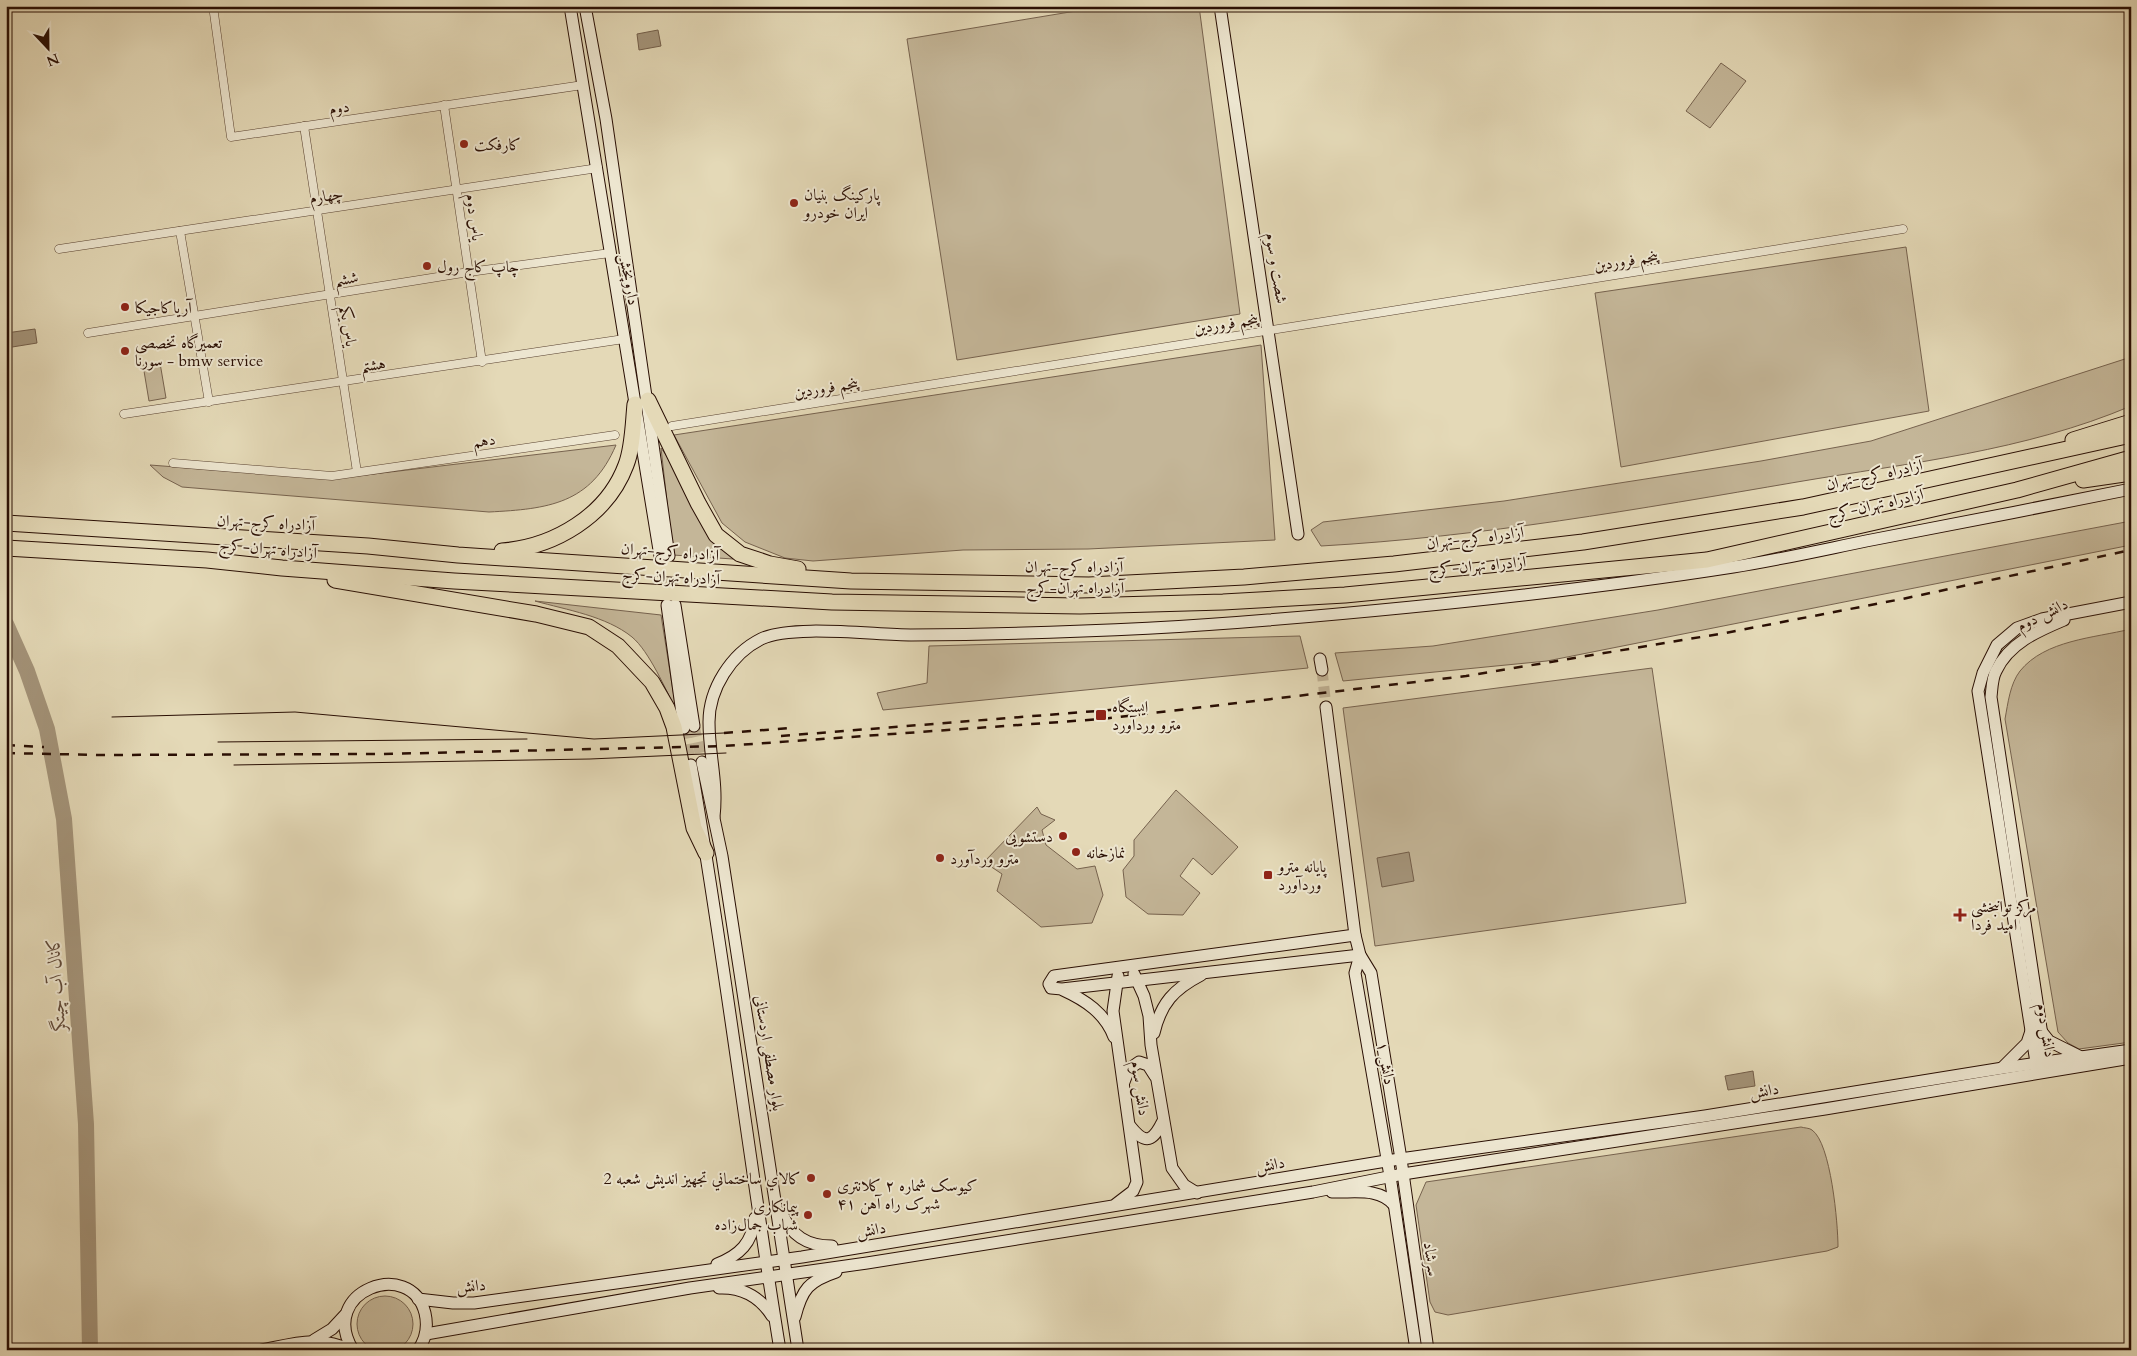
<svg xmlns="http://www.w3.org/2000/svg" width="2137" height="1356" viewBox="0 0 2137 1356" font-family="Cardo,Amiri,serif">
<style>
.green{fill:#c4b698;stroke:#76624e}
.water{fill:#a4947a;stroke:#735e4a}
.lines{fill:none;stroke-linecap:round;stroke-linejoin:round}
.river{stroke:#a4947a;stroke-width:16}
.secondary-tunnel{stroke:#bfb093;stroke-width:11;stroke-dasharray:11 5.5;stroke-linecap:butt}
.street-casing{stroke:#584130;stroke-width:9}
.secondary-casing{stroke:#290e03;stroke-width:13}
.highway-casing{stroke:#290e03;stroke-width:17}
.street{stroke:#ede6d0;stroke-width:8}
.secondary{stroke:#ede6d0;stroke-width:11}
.highway{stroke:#e4d9b7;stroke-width:15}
.tram{stroke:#290e03;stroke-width:1}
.rail{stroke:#290e03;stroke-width:2.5;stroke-dasharray:9 9;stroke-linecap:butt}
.poi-dot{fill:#8f2418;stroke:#ede6d0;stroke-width:2}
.labels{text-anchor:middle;stroke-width:4;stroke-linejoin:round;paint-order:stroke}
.street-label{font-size:16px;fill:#290e03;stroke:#ede6d0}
.poi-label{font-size:16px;fill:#290e03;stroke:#ede6d0;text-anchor:start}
.water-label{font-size:18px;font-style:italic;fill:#604a39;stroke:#ede6d0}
</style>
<rect width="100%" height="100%" fill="#e4d9b7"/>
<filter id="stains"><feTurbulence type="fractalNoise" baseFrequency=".004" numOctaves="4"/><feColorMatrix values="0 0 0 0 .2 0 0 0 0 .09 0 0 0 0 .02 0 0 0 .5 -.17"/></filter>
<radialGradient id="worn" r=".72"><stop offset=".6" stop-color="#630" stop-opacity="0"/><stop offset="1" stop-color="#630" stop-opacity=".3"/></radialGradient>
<!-- green -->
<g class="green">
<polygon points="1106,6 1199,6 1240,314 957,360 907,39"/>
<polygon points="1721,63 1746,81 1710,128 1686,111"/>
<polygon points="1906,247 1929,411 1621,467 1595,293"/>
<polygon points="1261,345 1275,540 1088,549 963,550 813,561 785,558 745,542 722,523 674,435"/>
<path d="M2131,357V406C2025,451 1909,463 1797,482C1639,509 1481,537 1321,546L1311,530L1323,522L1504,501L1761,461L1871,441Z"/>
<polygon points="160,363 166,398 149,401 143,365"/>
<path d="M616,445C591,504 548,509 489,512L182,487L163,477L150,465L332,479Z"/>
<polygon points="661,448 676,469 713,538 733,559 673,555"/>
<polygon points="2131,521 2131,545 1547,661 1343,681 1335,653 1433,646 1658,610"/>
<path d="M535,601L661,615L676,710C666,690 649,651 632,637C606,616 567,610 535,601Z"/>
<path d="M2131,629V1042L2079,1049L2068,1043L2058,1032L2005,719C2008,703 2010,684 2020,671C2045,640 2094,638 2131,629Z"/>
<polygon points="1300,636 1308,668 883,710 877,693 927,683 929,646"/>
<polygon points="1652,668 1686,903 1375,946 1343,708"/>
<polygon points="1176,790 1238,847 1212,875 1193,858 1180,876 1200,893 1183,915 1148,914 1126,897 1123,870 1134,856 1134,840"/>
<polygon points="1037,807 1041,814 1055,820 1042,830 1046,845 1077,869 1095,866 1103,895 1092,923 1041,927 997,891 1002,874 984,862"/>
<path d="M1801,1127C1804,1128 1810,1128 1812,1130C1831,1143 1838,1224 1838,1247L1827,1251L1448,1315L1435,1312L1430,1302L1416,1205L1426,1182Z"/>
<circle cx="385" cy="1324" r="28"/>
</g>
<!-- water -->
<g class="water">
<polygon points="658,30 661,46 639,50 637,34"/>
<polygon points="35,329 37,343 6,348 6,333"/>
<polygon points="1409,852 1414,881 1382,887 1377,858"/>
<polygon points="1753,1071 1755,1086 1728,1090 1725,1076"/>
</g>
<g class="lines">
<!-- river -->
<polyline class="river" points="6,624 27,671 47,729 64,819 86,1124 90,1350"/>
<!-- secondary-tunnel -->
<g class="secondary-tunnel">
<polyline points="670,562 675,600"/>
<polyline points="661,563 666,599"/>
<polyline points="1322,670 1326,707"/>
<polyline points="694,726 702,762"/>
<polyline points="684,728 691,765"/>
</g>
<defs>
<g id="street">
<polyline points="213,6 231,137 583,85"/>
<polyline points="444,105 482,362"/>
<polyline points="304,126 357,472"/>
<polyline points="180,231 209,402"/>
<polyline points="59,249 598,168"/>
<polyline points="88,333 469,272 610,253"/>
<polyline points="124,414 624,339"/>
<polyline points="672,426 1903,229"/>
<polyline points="173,463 332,476 615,435"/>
</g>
<g id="secondary">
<polyline points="570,6 660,556"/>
<polyline points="585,6 606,119 669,556"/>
<polyline points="1220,6 1298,534"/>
<polyline points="667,605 684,728"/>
<polyline points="675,605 694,726"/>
<polyline points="1320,659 1322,670"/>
<polyline points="1326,707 1355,935 1360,955 1355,973 1390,1176 1416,1350"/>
<polyline points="702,762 722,856 798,1350"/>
<path d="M691,765C725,959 748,1155 780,1350"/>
<path d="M714,817C718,781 709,756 709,722C709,689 731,654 761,639C792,624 874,635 911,635C1030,634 1150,630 1268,620C1424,607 1579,591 1733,567C1778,560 1822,550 1866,541C1954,524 2043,507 2131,489"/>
<polyline points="1355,935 1054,976 1049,984 1051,988 1062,989 1360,955 1371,973 1401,1159 1428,1350"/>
<polyline points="1134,974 1144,996 1149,1016 1151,1045 1172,1168 1184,1185 1197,1193"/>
<path d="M1063,990C1085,1000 1105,1013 1114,1037"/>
<polyline points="2041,1031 2049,1041 2081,1057"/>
<path d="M1154,1033C1161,1003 1174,989 1201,975"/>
<polyline points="2003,1067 2027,1043 2031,1031"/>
<path d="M2047,1068L1991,697C1992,689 1992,678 1996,671C2009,643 2038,631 2064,620"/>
<polyline points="2037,1069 1978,691 1983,673 1997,645 2017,628 2042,619 2131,602"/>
<polyline points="1124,1082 1129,1069 1139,1062 1148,1065 1155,1076"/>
<path d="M1130,1126C1146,1146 1153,1141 1163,1121"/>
<path d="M1332,1192C1354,1193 1379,1187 1394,1205"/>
<polyline points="1116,1204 1133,1191 1137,1182 1113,1011 1118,976"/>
<path d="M782,1213C791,1236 807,1246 832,1246"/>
<path d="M717,1264C740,1255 752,1243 755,1218"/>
<path d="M719,1288C743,1287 760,1297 772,1316"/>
<polyline points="418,1299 453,1303 474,1303 802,1257 1386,1161 1705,1116 2003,1068 2131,1050"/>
<path d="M795,1317C802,1289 809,1281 836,1272"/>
<polyline points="426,1334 690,1288 867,1263 1313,1192 1403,1174 1825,1109 2131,1058"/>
<polyline points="314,1340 332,1329 345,1315"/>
<path d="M262,1350C293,1344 320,1335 350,1350"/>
<path d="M353,1350C317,1291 411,1257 425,1313C428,1326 426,1339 418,1350"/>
</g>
<g id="highway">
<polyline points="648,400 698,503 716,535 740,554 770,564 798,569"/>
<polyline points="2073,440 2131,422"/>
<polyline points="2083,480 2131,473"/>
<polyline points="6,523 368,546 458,555 851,581 1089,585 1244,577 1394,564 1583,542 1803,507 2131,435"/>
<polyline points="6,548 207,560 282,568 454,581 832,602 1080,606 1223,602 1345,595 1707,560 2017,490 2131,458"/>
<path d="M502,551C554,547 607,516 626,465C633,447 633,424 635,404"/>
<polyline points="335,580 536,614 589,627 618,646 652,682 667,708 674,727 694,828 706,853"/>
</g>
</defs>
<!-- street casing -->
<use href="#street" class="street-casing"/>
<!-- secondary casing -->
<use href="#secondary" class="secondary-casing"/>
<!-- highway casing -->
<use href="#highway" class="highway-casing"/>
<!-- street -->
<use href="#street" class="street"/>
<!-- secondary -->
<use href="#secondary" class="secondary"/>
<!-- highway -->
<use href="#highway" class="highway"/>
<!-- tram -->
<g class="tram">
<polyline points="112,717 295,712 594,739 724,733"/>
<polyline points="218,742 527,739"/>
<polyline points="234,765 590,759 726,753"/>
</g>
<!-- rail -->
<g class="rail">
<polyline points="724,733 791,728"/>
<polyline points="781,736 1122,709"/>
<polyline points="6,745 44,747"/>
<polyline points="6,753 99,755 383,754 724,746 1102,719 1466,676 1725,633 1907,598 2131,550"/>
</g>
</g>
<!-- markers -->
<g class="poi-dot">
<circle cx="464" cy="144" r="5"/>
<circle cx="794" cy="203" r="5"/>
<circle cx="427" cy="266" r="5"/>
<circle cx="125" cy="307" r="5"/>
<circle cx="125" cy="351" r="5"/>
<rect x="1095" y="709" width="12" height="12" rx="2.5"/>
<circle cx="1063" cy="836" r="5"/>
<circle cx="1076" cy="852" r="5"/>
<circle cx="940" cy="858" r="5"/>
<rect x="1263" y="870" width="10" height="10" rx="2.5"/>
<path d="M1957.5 907.5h5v5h5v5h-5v5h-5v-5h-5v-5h5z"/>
<circle cx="811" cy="1178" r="5"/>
<circle cx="827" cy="1194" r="5"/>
<circle cx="808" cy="1215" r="5"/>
</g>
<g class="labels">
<!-- street labels -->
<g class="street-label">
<text transform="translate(339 107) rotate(-9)" y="6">دوم</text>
<text transform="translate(326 195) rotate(-9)" y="6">چهارم</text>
<text transform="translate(475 217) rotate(82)" y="6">یاس دوم</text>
<text transform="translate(1626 260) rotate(-9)" y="6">پنجم فروردین</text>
<text transform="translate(1277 268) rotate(81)" y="6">شصت و سوم</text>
<text transform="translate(346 278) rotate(-9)" y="6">ششم</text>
<text transform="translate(630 279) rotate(80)" y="6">داروپخش</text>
<text transform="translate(1226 323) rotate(-9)" y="6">پنجم فروردین</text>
<text transform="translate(349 326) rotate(81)" y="6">یاس یکم</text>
<text transform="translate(373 364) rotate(-7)" y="6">هشتم</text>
<text transform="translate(826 387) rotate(-9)" y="6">پنجم فروردین</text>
<text transform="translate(484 440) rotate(-8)" y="6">دهم</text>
<text transform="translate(1874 474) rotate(-12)" y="6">آزادراه کرج-تهران</text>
<text transform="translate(1875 504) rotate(-13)" y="6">آزادراه تهران-کرج</text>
<text transform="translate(266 522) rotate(3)" y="6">آزادراه کرج-تهران</text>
<text transform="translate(1475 537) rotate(-7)" y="6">آزادراه کرج-تهران</text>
<text transform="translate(268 548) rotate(5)" y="6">آزادراه تهران-کرج</text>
<text transform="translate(670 551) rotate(4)" y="6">آزادراه کرج-تهران</text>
<text transform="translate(1477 565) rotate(-5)" y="6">آزادراه تهران-کرج</text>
<text x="1074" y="572">آزادراه کرج-تهران</text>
<text transform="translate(671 576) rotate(3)" y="6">آزادراه تهران-کرج</text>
<text x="1075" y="593">آزادراه تهران-کرج</text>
<text transform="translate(2042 614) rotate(-26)" y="6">دانش دوم</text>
<text transform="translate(2047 1030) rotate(81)" y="6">دانش دوم</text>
<text transform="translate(770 1053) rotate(81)" y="6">بلوار مصطفی اردستانی</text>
<text transform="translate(1387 1063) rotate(80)" y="6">دانش ۱</text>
<text transform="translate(1141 1088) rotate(81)" y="6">دانش سوم</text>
<text transform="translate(1764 1090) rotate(-9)" y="6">دانش</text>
<text transform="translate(1270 1164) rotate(-10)" y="6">دانش</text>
<text transform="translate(871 1229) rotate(-9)" y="6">دانش</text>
<text transform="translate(1432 1259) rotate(82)" y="6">سرشاد</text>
<text transform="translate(471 1285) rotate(-4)" y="6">دانش</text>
</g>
<!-- poi labels -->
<g class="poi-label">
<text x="474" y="150">کارفکت</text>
<text x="804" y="200">پارکینگ بنیان<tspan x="804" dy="18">ایران خودرو</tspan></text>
<text x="437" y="272">چاپ کاج رول</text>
<text x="135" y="313">آریاکاجیکا</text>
<text x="135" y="348">تعمیرگاه تخصصی<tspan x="135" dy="18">سورنا - bmw service</tspan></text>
<text x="1112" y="712">ایستگاه<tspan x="1112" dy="18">مترو وردآورد</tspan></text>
<text x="1053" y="842" text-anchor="end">دستشویی</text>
<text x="1086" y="858">نمازخانه</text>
<text x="950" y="864">مترو وردآورد</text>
<text x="1278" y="872">پایانه مترو<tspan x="1278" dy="18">وردآورد</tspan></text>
<text x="1971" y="912">مرکز توانبخشی<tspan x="1971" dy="18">امید فردا</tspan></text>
<text x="801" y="1184" text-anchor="end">كالاي ساختماني تجهيز انديش شعبه 2</text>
<text x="837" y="1191">کیوسک شماره ۲ کلانتری<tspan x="837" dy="18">۴۱ شهرک راه آهن</tspan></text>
<text x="798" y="1212" text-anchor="end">پیمانکاری<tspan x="798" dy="18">شهاب جمال‌زاده</tspan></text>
</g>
<!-- water labels -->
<g class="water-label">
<text transform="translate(56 984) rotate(-94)" y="6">کانال آب چیتگر</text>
</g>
</g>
<!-- margin -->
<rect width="2137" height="1356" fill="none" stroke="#e4d9b7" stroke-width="25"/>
<rect x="8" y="8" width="2122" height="1341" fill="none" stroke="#290e03" stroke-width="2.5"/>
<rect x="12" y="12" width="2112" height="1331" fill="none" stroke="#290e03"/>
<!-- north arrow -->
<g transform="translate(48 48) rotate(158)" stroke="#ede6d0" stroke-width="4" paint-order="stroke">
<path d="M0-4L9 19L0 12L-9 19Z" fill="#290e03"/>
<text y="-8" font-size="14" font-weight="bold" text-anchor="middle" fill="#290e03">N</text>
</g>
<rect width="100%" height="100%" filter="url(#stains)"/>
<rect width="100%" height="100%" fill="url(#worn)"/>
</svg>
